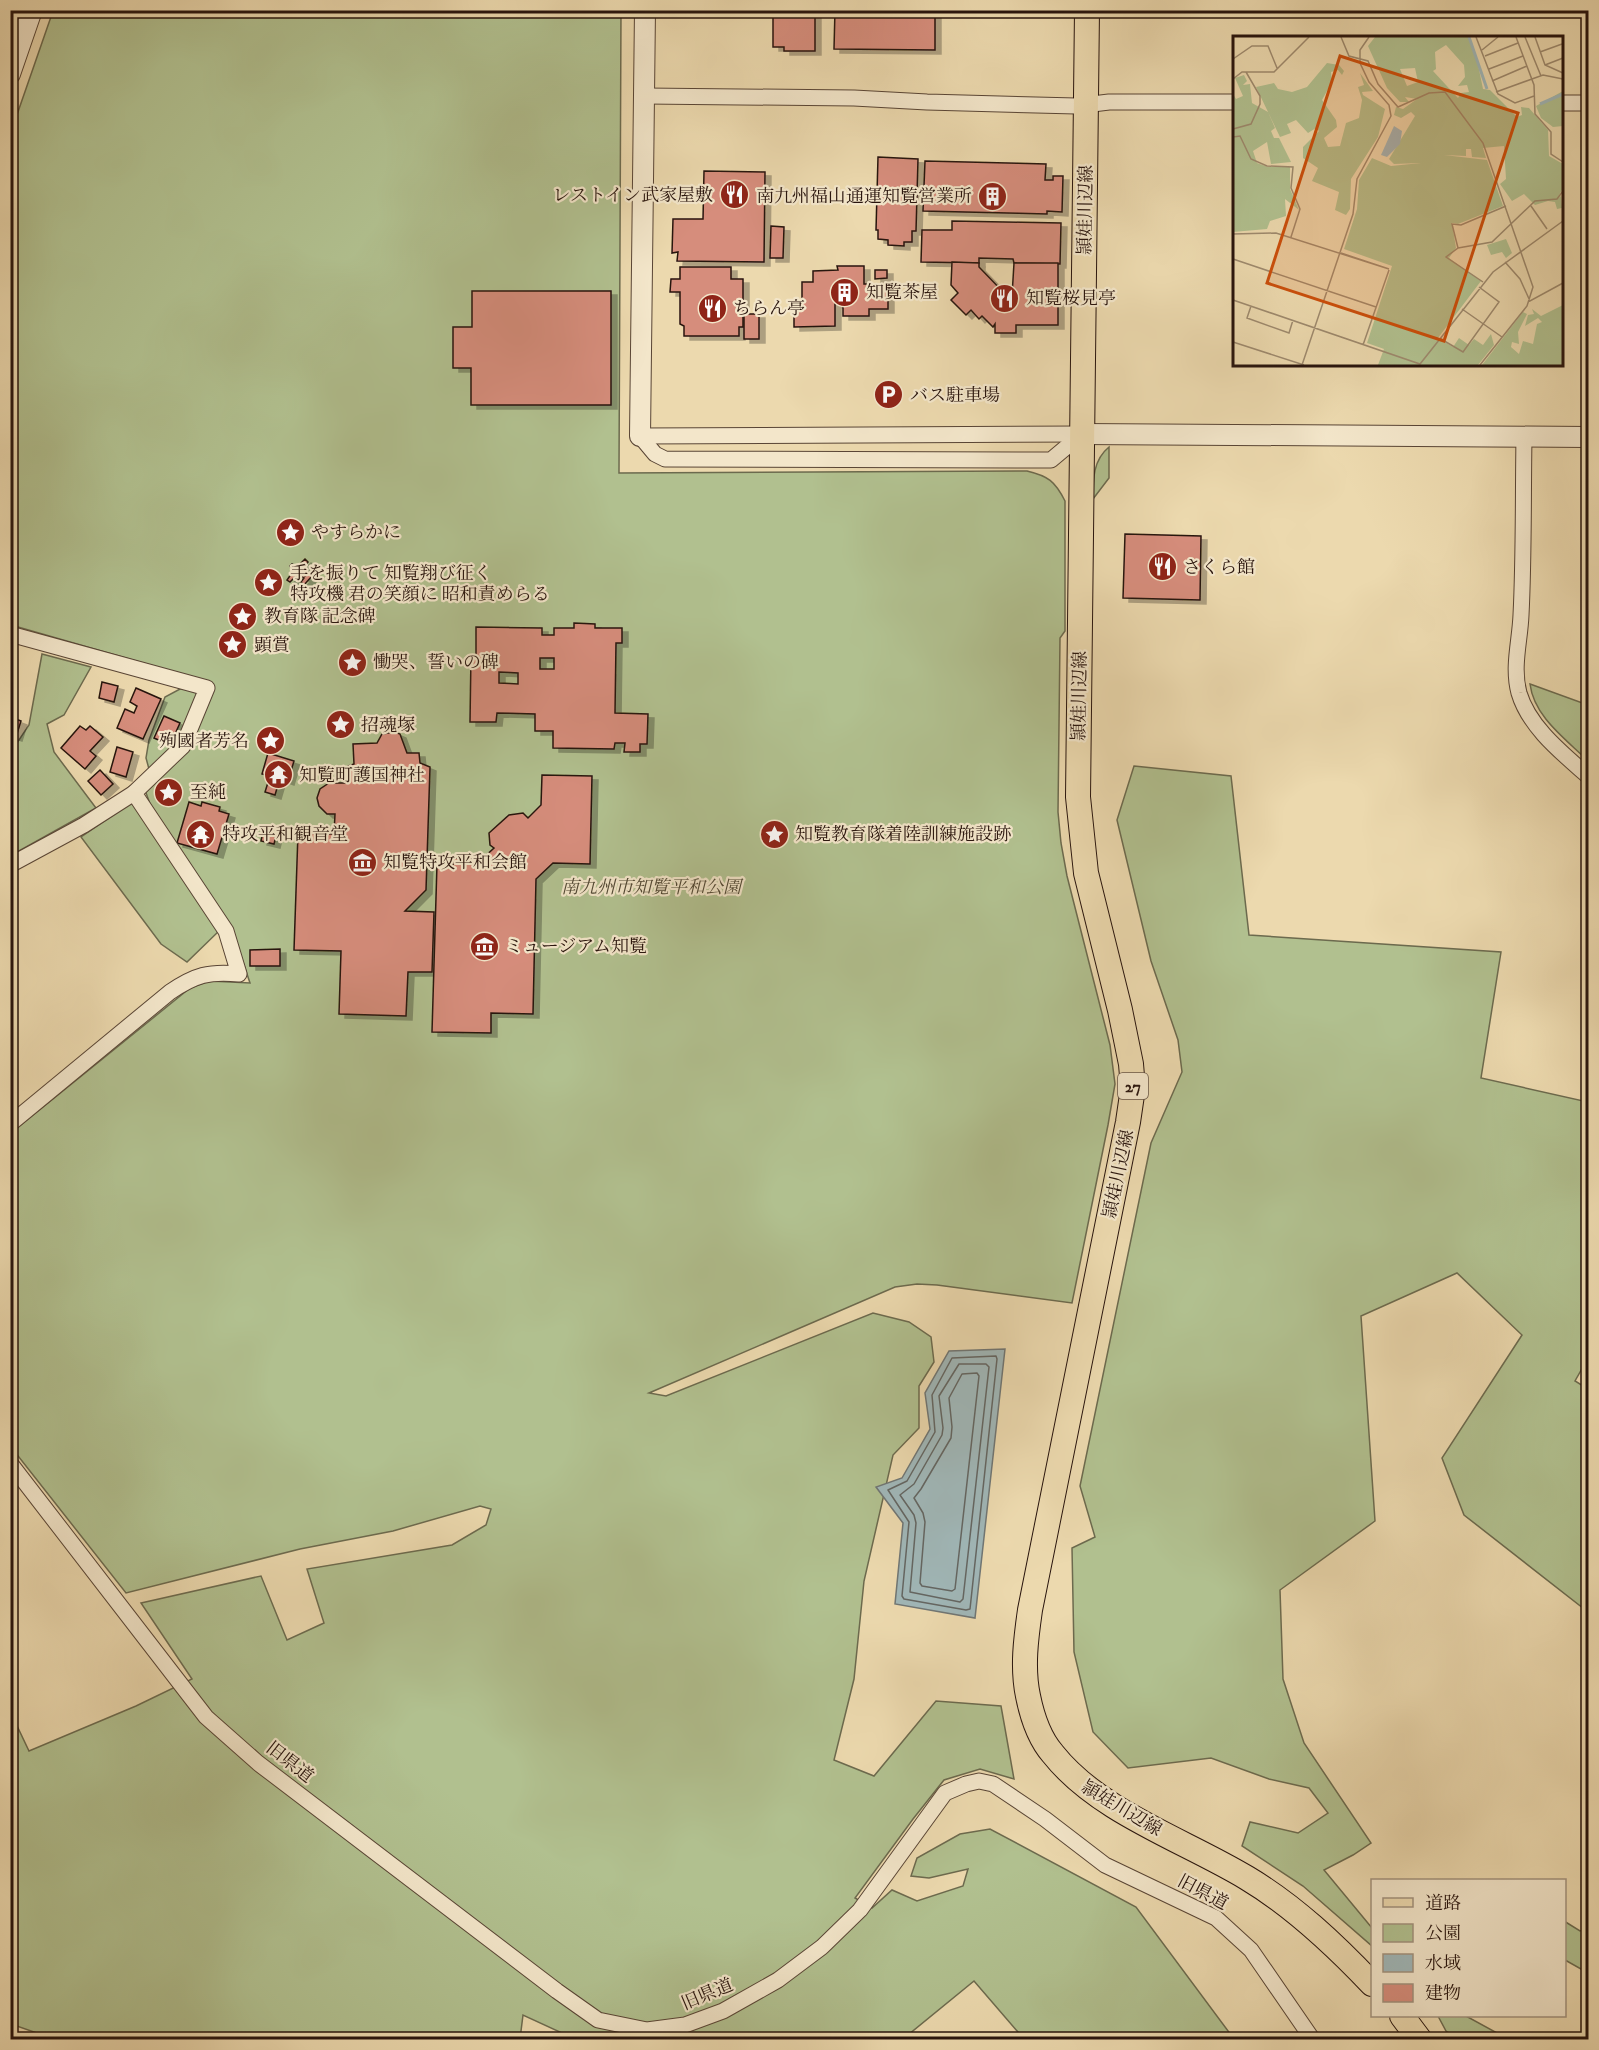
<svg xmlns="http://www.w3.org/2000/svg" width="1599" height="2050" viewBox="0 0 1599 2050" font-family="'IM FELL DW Pica','Noto Serif JP',serif">
<style>
.green{fill:#b1c08f;stroke:#6c6a4e;stroke-width:1.5}
.water{fill:#a0b7b8;stroke:#707674;stroke-width:1.5}
.lines{fill:none;stroke-linecap:round;stroke-linejoin:round}
.shore{stroke:#646662;stroke-width:1.5}
.building{fill:#d68d7c;stroke:#28140d;stroke-width:1.5;fill-rule:evenodd;filter:url(#shadow)}
.minor-casing{stroke:#594535;stroke-width:17}
.tertiary-casing{stroke:#594535;stroke-width:22}
.primary-casing{stroke:#28140d;stroke-width:26}
.minor{stroke:#f3e6ca;stroke-width:15}
.tertiary{stroke:#f3e6ca;stroke-width:20}
.primary{stroke:#ecd9ae;stroke-width:24}
.labels{text-anchor:middle;stroke-width:4.5;stroke-linejoin:round;paint-order:stroke}
.shield{fill:#f3e6ca;stroke:#655346;stroke-width:1.5}
.shield-label{font-size:16px;font-weight:bold;fill:#28140d}
.poi-label{font-size:18px;fill:#28140d;stroke:#f3e6ca;text-anchor:start}
.street-label{font-size:18px;fill:#28140d;stroke:#f3e6ca}
.park-label{font-size:18px;font-style:italic;fill:#514834;stroke:#f3e6ca}
.inset-river{fill:none;stroke:#a0b7b8;stroke-width:3}
.inset-road{fill:none;stroke:#9e8a6e;stroke-width:1.5}
.view{fill:#cb4f0c;fill-opacity:0.15;stroke:#cb4f0c;stroke-width:3}
.inset-edge{fill:none;stroke:#28140d;stroke-width:3}
</style>
<defs>
<filter id="shadow"><feDropShadow dx="6" dy="4" stdDeviation="0" flood-color="#0004"/></filter>
</defs>
<rect width="100%" height="100%" fill="#ecd9ae"/>
<filter id="stains"><feTurbulence type="fractalNoise" baseFrequency=".00333" numOctaves="4"/><feColorMatrix values="0 0 0 0 .2 0 0 0 0 .09 0 0 0 0 .02 0 0 0 .5 -.17"/></filter>
<radialGradient id="worn" r=".72"><stop offset=".6" stop-color="#630" stop-opacity="0"/><stop offset="1" stop-color="#630" stop-opacity=".3"/></radialGradient>
<!-- green -->
<g class="green">
<path d="M53,11H621L619,473L1027,471C1048,476 1055,481 1065,501V631L1060,638L1058,812L1061,843L1067,876L1110,1045L1115,1084L1108,1125L1072,1303L937,1285L917,1284L895,1287L649,1393L666,1396L873,1313L909,1322L931,1337L934,1362L919,1386V1428L893,1455L864,1581L854,1679L834,1760L874,1776L936,1701L1001,1706L1014,1779L980,1769L944,1780L913,1819L855,1898L872,1908L892,1890L917,1901L963,1886L968,1869L929,1878L911,1876L917,1858L960,1834L990,1829L1136,1907L1234,2039H1024L974,1981L903,2039H575L523,2015L520,2039H54L11,2024L10,1711L29,1751L136,1706L192,1679L141,1603L261,1576L287,1640L324,1623L307,1569L452,1545L486,1525L491,1509L480,1506L393,1531L300,1549L126,1593L11,1447V1133L190,988L209,981L250,983L232,929L150,804L145,790L149,769L146,758L149,740L165,697L182,688L185,675L11,625V132Z"/>
<path d="M1109,447V478L1093,499C1093,479 1093,460 1109,447Z"/>
<polygon points="42,654 91,667 64,715 47,724 54,752 96,808 10,856 10,743 17,743 29,725"/>
<path d="M1530,684L1588,705V761C1566,739 1534,717 1530,684Z"/>
<polygon points="1134,766 1231,776 1249,935 1501,952 1481,1078 1588,1102 1588,1358 1575,1381 1588,1389 1588,1612 1464,1515 1442,1458 1522,1335 1457,1273 1361,1316 1375,1521 1280,1590 1283,1679 1304,1743 1371,1843 1353,1855 1324,1870 1372,1928 1372,1946 1303,1886 1242,1846 1250,1822 1298,1833 1328,1813 1309,1788 1269,1779 1211,1758 1128,1768 1093,1732 1074,1652 1072,1548 1095,1537 1080,1486 1151,1143 1182,1072 1178,1040 1151,961 1117,820"/>
<polygon points="134,801 219,931 187,962 161,944 81,837"/>
<polygon points="1564,1921 1580,1931 1588,1929 1588,1973 1565,1960"/>
<polygon points="1438,2016 1466,2016 1508,2039 1458,2039 1446,2031"/>
</g>
<!-- water -->
<polygon class="water" points="1005,1349 975,1618 895,1604 903,1523 876,1487 902,1478 930,1429 925,1393 949,1351"/>
<g class="lines">
<!-- shore -->
<g class="shore">
<polygon points="996,1356 997,1359 970,1609 966,1610 904,1599 902,1596 909,1522 888,1490 907,1481 935,1432 932,1395 952,1358"/>
<polygon points="959,1364 986,1364 989,1367 963,1599 960,1602 910,1592 916,1523 914,1515 900,1495 914,1484 942,1435 943,1428 939,1396"/>
<polygon points="977,1373 979,1376 955,1589 952,1591 922,1586 920,1583 925,1522 923,1513 914,1498 921,1489 951,1438 952,1427 949,1398 962,1374"/>
</g>
</g>
<!-- building -->
<g class="building">
<polygon points="773,10 815,10 815,51 784,51 784,47 773,47"/>
<polygon points="835,10 935,10 935,50 834,49"/>
<polygon points="878,157 918,159 916,231 912,231 912,242 904,242 904,246 888,245 888,240 878,239 878,230 876,230"/>
<polygon points="925,161 1046,164 1045,180 1053,180 1053,176 1063,176 1062,212 1047,211 1047,214 923,211"/>
<polygon points="704,171 765,172 764,262 677,261 678,252 672,253 673,219 703,219"/>
<polygon points="952,221 1061,223 1060,264 1014,263 1013,259 979,258 979,263 921,262 922,230 952,230"/>
<polygon points="771,226 784,227 783,258 770,258"/>
<polygon points="952,262 979,263 979,267 1007,296 1012,296 1014,263 1058,263 1058,325 1016,325 1016,333 995,333 995,324 993,327 982,316 979,319 971,310 966,315 951,300 958,293 951,285"/>
<polygon points="837,266 864,266 864,284 888,284 888,309 869,309 869,316 843,316 843,304 835,304 835,326 794,327 794,301 802,301 802,282 813,282 813,271 838,270"/>
<polygon points="680,267 731,267 731,279 743,279 743,327 739,327 739,336 684,336 684,326 680,324 680,292 670,292 671,279 680,279"/>
<polygon points="875,270 887,270 887,278 875,279"/>
<polygon points="472,291 611,291 611,405 471,405 471,368 453,368 453,327 472,327"/>
<rect x="744" y="314" width="15" height="25"/>
<polygon points="1125,534 1201,536 1200,600 1123,598"/>
<polygon points="305,559 308,562 301,571 305,576 310,573 312,576 304,585 301,582 304,578 298,574 290,582 287,580 294,570 290,566 292,564 297,567"/>
<path d="M574,623L595,624V628H622V643H616L615,713L648,714L647,744H640V752H624L625,743H615L614,749L553,748V731H535V714L497,713L496,722H470L471,655H476V627L542,628V635H554V628H574ZM540,658H554V669H540ZM499,672L518,673V684L499,683Z"/>
<polygon points="102,682 118,686 114,702 99,698"/>
<polygon points="136,688 161,699 143,739 117,728 125,709 134,713 137,706 130,702"/>
<polygon points="164,716 180,723 170,745 154,738"/>
<polygon points="10,717 21,721 16,737 10,735"/>
<polygon points="80,726 86,730 90,726 103,737 90,751 96,756 85,769 61,748"/>
<polygon points="395,732 400,734 407,753 419,753 420,763 430,767 426,890 405,911 434,912 432,972 408,972 406,1016 339,1014 341,951 294,950 298,833 334,834 335,814 327,814 319,806 317,798 320,789 329,783 348,783 348,766 354,764 353,744 377,743 382,734"/>
<polygon points="117,747 133,752 126,777 110,772"/>
<polygon points="268,753 294,761 288,781 280,778 275,795 265,792 270,776 262,774"/>
<polygon points="100,770 113,784 101,795 88,781"/>
<polygon points="542,775 592,776 590,864 553,863 536,879 533,1014 491,1013 491,1033 432,1032 437,864 453,865 453,858 482,859 494,848 490,845 489,833 509,815 523,813 528,818 541,805"/>
<polygon points="189,802 201,806 202,802 220,807 219,811 229,814 217,854 177,843"/>
<polygon points="263,832 276,836 274,844 261,841"/>
<polygon points="280,949 280,966 250,966 250,950"/>
</g>
<g class="lines">
<defs>
<g id="minor">
<polyline points="645,96 854,98 927,102 1076,106 1109,102 1234,102"/>
<polyline points="1562,103 1588,103"/>
<polyline points="640,436 655,454 665,459 1051,460 1082,434"/>
<polyline points="640,436 1082,434"/>
<path d="M1524,437C1523,496 1524,556 1521,615C1520,641 1512,667 1519,693C1529,727 1562,753 1588,776"/>
<path d="M10,634L207,688L183,746L134,793L226,931L239,974C209,971 195,975 170,992L10,1124"/>
<polyline points="10,865 84,825 134,793"/>
<polyline points="10,1463 206,1717 258,1763 557,1991 598,2020 647,2030 685,2025 723,2011 778,1980 822,1947 860,1910 945,1793 966,1784 979,1781 993,1784 1045,1819 1105,1865 1216,1918 1251,1950 1313,2040"/>
</g>
<g id="tertiary">
<polyline points="10,74 32,10"/>
<polyline points="1082,434 1588,437"/>
<polyline points="640,436 645,10"/>
</g>
<g id="primary">
<path d="M1087,10L1078,797L1086,873L1120,1010L1131,1064L1133,1088L1128,1122L1030,1610C1026,1638 1022,1668 1028,1696C1032,1716 1039,1738 1053,1754C1099,1812 1184,1840 1247,1878C1294,1906 1335,1945 1372,1984"/>
<polyline points="1402,2016 1420,2040"/>
</g>
</defs>
<!-- minor casing -->
<use href="#minor" class="minor-casing"/>
<!-- tertiary casing -->
<use href="#tertiary" class="tertiary-casing"/>
<!-- primary casing -->
<use href="#primary" class="primary-casing"/>
<!-- minor -->
<use href="#minor" class="minor"/>
<!-- tertiary -->
<use href="#tertiary" class="tertiary"/>
<!-- primary -->
<use href="#primary" class="primary"/>
</g>
<!-- icons -->
<defs>
<symbol id="restaurant-disc" viewBox="-11 -11 22 22"><circle r="9.5" fill="#8f2418" stroke="#f3e6ca"/><path d="M-5-6h1v4h1v-4h1v4h1v-4h1v5L-1.5 .5V6h-2V.5L-5-1ZM5-6V6H3V1.5H1.5Q1.5-4 5-6Z" fill="#fff"/></symbol>
<symbol id="building-disc" viewBox="-11 -11 22 22"><circle r="9.5" fill="#8f2418" stroke="#f3e6ca"/><path d="M-4-6H4V6H1V3H-1V6H-4ZM-2.5-4.3h1.7v1.8h-1.7ZM.8-4.3h1.7v1.8H.8ZM-2.5-1h1.7V.8h-1.7ZM.8-1h1.7V.8H.8Z" fill="#fff"/></symbol>
<symbol id="parking-disc" viewBox="-11 -11 22 22"><circle r="9.5" fill="#8f2418" stroke="#f3e6ca"/><path d="M-3.5-5.5H1a3.5 3.5 0 0 1 0 7H-1V5.5H-3.5ZM-1-3.4V-.6H.8a1.4 1.4 0 0 0 0-2.8Z" fill="#fff"/></symbol>
<symbol id="sight-disc" viewBox="-11 -11 22 22"><circle r="9.5" fill="#8f2418" stroke="#f3e6ca"/><path d="M0-6L1.8-2.2L6-1.7L2.9 1.2L3.7 5.4L0 3.3L-3.7 5.4L-2.9 1.2L-6-1.7L-1.8-2.2Z" fill="#fff"/></symbol>
<symbol id="temple-disc" viewBox="-11 -11 22 22"><circle r="9.5" fill="#8f2418" stroke="#f3e6ca"/><path d="M0-6L5-2H3V0L6.5 2.5H4V6H1.5V3h-3V6H-4V2.5H-6.5L-3 0V-2H-5Z" fill="#fff"/></symbol>
<symbol id="museum-disc" viewBox="-11 -11 22 22"><circle r="9.5" fill="#8f2418" stroke="#f3e6ca"/><path d="M0-6L6-3V-2H-6V-3ZM-5-1h2V3h-2ZM-1-1h2V3h-2ZM3-1h2V3H3ZM-6 4H6V6H-6Z" fill="#fff"/></symbol>
</defs>
<g fill-rule="evenodd">
<use href="#restaurant-disc" x="718" y="178" width="33" height="33"/>
<use href="#building-disc" x="976" y="180" width="33" height="33"/>
<use href="#building-disc" x="828" y="276" width="33" height="33"/>
<use href="#restaurant-disc" x="988" y="282" width="33" height="33"/>
<use href="#restaurant-disc" x="696" y="292" width="33" height="33"/>
<use href="#parking-disc" x="872" y="378" width="33" height="33"/>
<use href="#sight-disc" x="274" y="516" width="33" height="33"/>
<use href="#restaurant-disc" x="1146" y="550" width="33" height="33"/>
<use href="#sight-disc" x="252" y="566" width="33" height="33"/>
<use href="#sight-disc" x="226" y="600" width="33" height="33"/>
<use href="#sight-disc" x="216" y="628" width="33" height="33"/>
<use href="#sight-disc" x="336" y="646" width="33" height="33"/>
<use href="#sight-disc" x="324" y="708" width="33" height="33"/>
<use href="#sight-disc" x="254" y="724" width="33" height="33"/>
<use href="#temple-disc" x="262" y="758" width="33" height="33"/>
<use href="#sight-disc" x="152" y="776" width="33" height="33"/>
<use href="#temple-disc" x="184" y="818" width="33" height="33"/>
<use href="#sight-disc" x="758" y="818" width="33" height="33"/>
<use href="#museum-disc" x="346" y="846" width="33" height="33"/>
<use href="#museum-disc" x="468" y="930" width="33" height="33"/>
</g>
<g class="labels">
<!-- shield labels -->
<rect class="shield" x="1118" y="1073" width="30" height="26" rx="4.5"/>
<g class="shield-label">
<text x="1133" y="1092">27</text>
</g>
<!-- poi labels -->
<g class="poi-label">
<text x="713" y="201" text-anchor="end">レストイン武家屋敷</text>
<text x="972" y="202" text-anchor="end">南九州福山通運知覧営業所</text>
<text x="866" y="298">知覧茶屋</text>
<text x="1026" y="304">知覧桜見亭</text>
<text x="733" y="314">ちらん亭</text>
<text x="910" y="401">バス駐車場</text>
<text x="311" y="538">やすらかに</text>
<text x="1183" y="573">さくら館</text>
<text x="290" y="579">手を振りて 知覧翔び征く<tspan x="290" dy="21">特攻機 君の笑顔に 昭和責めらる</tspan></text>
<text x="264" y="622">教育隊 記念碑</text>
<text x="254" y="651">顕賞</text>
<text x="373" y="668">慟哭、誓いの碑</text>
<text x="361" y="731">招魂塚</text>
<text x="249" y="747" text-anchor="end">殉國者芳名</text>
<text x="299" y="781">知覧町護国神社</text>
<text x="190" y="798">至純</text>
<text x="222" y="840">特攻平和観音堂</text>
<text x="795" y="840">知覧教育隊着陸訓練施設跡</text>
<text x="383" y="868">知覧特攻平和会館</text>
<text x="505" y="952">ミュージアム知覧</text>
</g>
<!-- street labels -->
<g class="street-label">
<text transform="translate(1085 210) rotate(-89)" y="6">頴娃川辺線</text>
<text transform="translate(1079 696) rotate(-89)" y="6">頴娃川辺線</text>
<text transform="translate(1118 1174) rotate(-78)" y="6">頴娃川辺線</text>
<text transform="translate(290 1762) rotate(38)" y="6">旧県道</text>
<text transform="translate(1122 1808) rotate(31)" y="6">頴娃川辺線</text>
<text transform="translate(1203 1892) rotate(28)" y="6">旧県道</text>
<text transform="translate(707 1994) rotate(-23)" y="6">旧県道</text>
</g>
<!-- park labels -->
<g class="park-label">
<text x="651" y="893">南九州市知覧平和公園</text>
</g>
</g>
<!-- overview -->
<g transform="translate(1233 36)">
<rect width="330" height="330" fill="#ecd9ae"/>
<path d="M142,1H235L243,19L250,53L257,54L284,81L289,79L288,71L296,72L315,94L316,120L330,128V152L324,163L328,160L329,172L324,173L322,166L315,165L302,169L291,158L279,165L267,148L273,143L271,110L250,112L253,122L239,121L238,113H233V120L211,119L254,124L270,170L225,188L219,187L223,212L216,222L248,245L205,302L220,311L226,302L236,309L241,303L250,309L258,298L261,309L245,329H145L151,313L134,307L159,230L111,213L124,173L126,144L139,122L158,130L188,127L161,128L156,123L182,80L178,76L168,82L161,79L163,71L170,73L184,63L172,61L176,66H167L154,52L135,10ZM213,9L231,29L232,41L225,50L234,49L236,56L228,57L225,62L200,35L203,33L202,16ZM182,32L185,46L174,50L167,33ZM94,27L106,29L111,35L109,39L105,34L98,36L99,46L89,64L103,84L104,91L91,102L95,111L107,110L113,87L126,82L129,64L125,51L131,49L127,37L140,55L129,56L130,59L152,73L145,101L118,143L117,173L113,179L102,174L106,156L79,145L85,132L70,122V111L86,95L83,92L75,97L63,84L54,88L58,97L47,101L35,76L42,92L38,95L41,102H46L58,126L38,128L34,106L20,115L24,127L35,131H57V153L66,174L52,163L53,180L37,185L34,193L0,196V58L3,63L10,60L2,42L11,39L14,45L10,49L17,48L19,67L35,76L23,51L41,47L45,53L59,56L74,51ZM330,55V90L320,91L308,82L303,70ZM273,203L279,217L273,222L269,216L258,219L254,209ZM330,269V329H249L290,276L294,278L285,296L286,308L279,306L278,311L286,318L290,305L300,308L304,288L309,286L305,282L292,290L295,279L301,278L299,273L308,280Z" fill="#b1c08f" fill-rule="evenodd"/>
<path d="M161,90L169,95L167,108L154,121L148,119Z" fill="#a0b7b8"/>
<path class="inset-river" d="M236,1L254,53M307,68L330,58"/>
<path class="inset-road" d="M108,1L116,20L135,25L145,48L165,71L196,57L212,56L250,107L300,251L294,270L247,329M243,1L265,58L282,67L301,60M283,1L301,49L302,78L318,96V118L330,126M292,1L308,40M302,1L312,29L330,37M249,14L265,1M307,16L329,8M252,20L285,7M0,23L19,10H35L44,32M312,29L330,22M256,33L290,20M0,43L9,36H41L76,1M259,45L294,30M263,56L310,39L330,43M0,93L18,88L27,68V60L13,36M0,101L7,100L18,123L34,130L60,131L58,152L67,173L58,201M298,170L314,193M0,198L43,197L156,233M225,212L259,206L302,165L324,163L330,155M108,217L156,233M0,223L143,271M272,226L287,243L297,265L330,247M250,246L213,221L225,212L219,188L228,189L273,170M0,264L187,328L260,236L330,185M18,270L14,282L56,297L60,284M229,273L269,301M208,303L230,316L266,266L246,251M0,306L71,329M130,309L156,234M69,329L120,178L124,143L158,80L156,69L136,46L127,27V14L136,1"/>
<path class="view" d="M107,20L285,77L211,305L34,247Z"/>
<rect width="330" height="330" class="inset-edge"/>
</g>
<!-- margin -->
<rect width="1599" height="2050" fill="none" stroke="#ecd9ae" stroke-width="36"/>
<rect x="12" y="12" width="1575" height="2026" fill="none" stroke="#28140d" stroke-width="3"/>
<rect x="18" y="18" width="1563" height="2014" fill="none" stroke="#28140d" stroke-width="1.5"/>
<!-- legend -->
<rect x="1371" y="1879" width="195" height="138" fill="#f3e6ca" stroke="#a2927e" stroke-width="1.5"/>
<rect x="1383" y="1898" width="30" height="9" fill="#ecd9ae" stroke="#a2927e" stroke-width="1.5"/>
<text x="1425" y="1909" font-size="18" fill="#28140d">道路</text>
<rect x="1383" y="1924" width="30" height="18" fill="#b1c08f" stroke="#a2927e" stroke-width="1.5"/>
<text x="1425" y="1939" font-size="18" fill="#28140d">公園</text>
<rect x="1383" y="1954" width="30" height="18" fill="#a0b7b8" stroke="#a2927e" stroke-width="1.5"/>
<text x="1425" y="1969" font-size="18" fill="#28140d">水域</text>
<rect x="1383" y="1984" width="30" height="18" fill="#d68d7c" stroke="#a2927e" stroke-width="1.5"/>
<text x="1425" y="1999" font-size="18" fill="#28140d">建物</text>
<rect width="100%" height="100%" filter="url(#stains)"/>
<rect width="100%" height="100%" fill="url(#worn)"/>
</svg>
